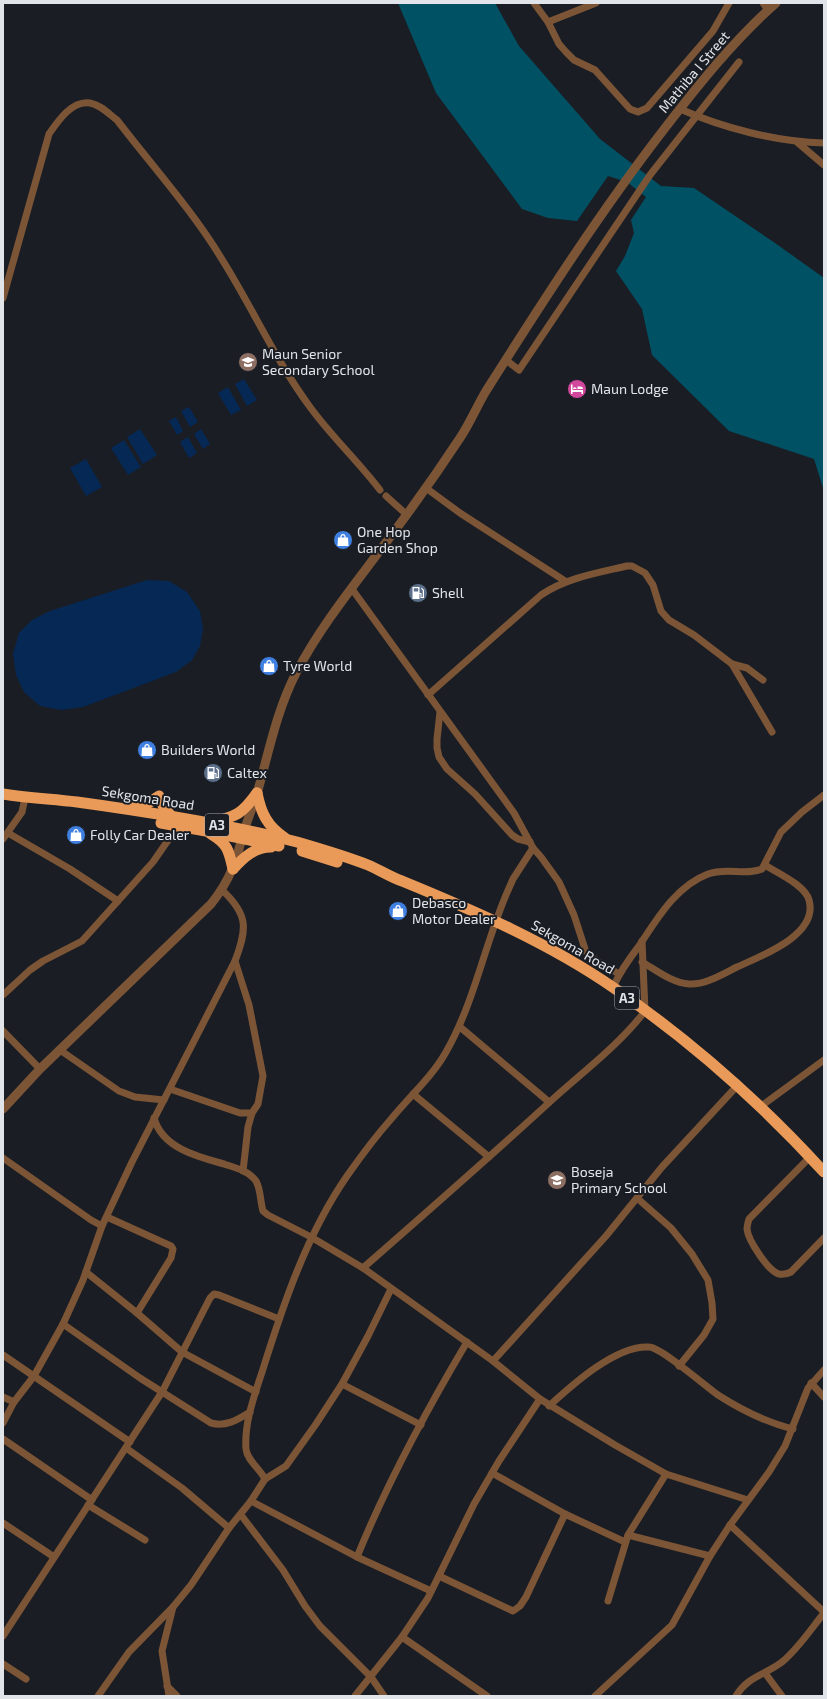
<svg xmlns="http://www.w3.org/2000/svg" width="827" height="1699" viewBox="0 0 827 1699" font-family="'Exo 2',sans-serif">
<style>
.green{fill:#062855}
.water{fill:#015165}
.lines{fill:none;stroke-linecap:round;stroke-linejoin:round}
.minor{stroke:#7c5536;stroke-width:7}
.tertiary{stroke:#7c5536;stroke-width:9}
.trunk{stroke:#ea9a58;stroke-width:11}
.labels{text-anchor:middle;stroke-width:4;stroke-linejoin:round;paint-order:stroke}
.shield{fill:#1a1e24;stroke:#a5a9ad;stroke-width:1}
.shield-label{font-size:13px;font-weight:bold;fill:#e1e4e8}
.street-label{font-size:14px;fill:#e1e4e8;stroke:#1a1e24}
.poi-label{font-size:14px;fill:#e1e4e8;stroke:#1a1e24;text-anchor:start}
</style>
<rect width="100%" height="100%" fill="#1a1e24"/>
<!-- green -->
<g class="green">
<polygon points="244,379 257,400 247,406 235,384"/>
<polygon points="228,387 241,410 231,415 218,393"/>
<polygon points="189,407 198,422 190,427 181,411"/>
<polygon points="176,417 183,431 177,435 169,421"/>
<polygon points="140,429 157,455 143,464 127,437"/>
<polygon points="201,429 210,444 203,449 194,434"/>
<polygon points="188,437 197,453 189,458 180,442"/>
<polygon points="124,440 141,467 128,475 111,448"/>
<polygon points="86,459 102,487 86,496 70,468"/>
<polygon points="147,580 169,581 187,592 200,611 203,629 200,646 192,660 176,672 83,707 61,710 40,706 24,692 16,675 13,654 19,633 32,620 50,611"/>
</g>
<!-- water -->
<polygon class="water" points="398,3 495,3 519,46 600,139 661,186 694,188 775,243 824,278 824,491 814,459 729,431 652,355 642,309 616,271 625,256 634,233 631,220 646,197 627,182 608,176 577,221 548,218 522,209 436,93"/>
<g class="lines">
<!-- minor -->
<g class="minor">
<polyline points="534,3 548,22 559,44 566,52 574,60 595,70 630,109 638,112 647,108 713,31 729,3"/>
<polyline points="763,3 768,10"/>
<polyline points="548,22 596,3"/>
<path d="M680,109C723,128 777,142 824,143"/>
<polyline points="797,142 824,165"/>
<path d="M3,298L49,134C58,121 72,100 90,103C101,105 109,114 117,120C153,167 193,211 223,261C253,309 276,361 310,407C331,436 358,461 380,490"/>
<polyline points="506,360 519,370 650,175 739,62"/>
<polyline points="426,488 460,513 565,581"/>
<polyline points="386,496 407,515"/>
<polyline points="352,589 501,795 514,813 533,848 541,857 559,882 574,915 586,952 597,961 619,974"/>
<polyline points="732,664 747,668 763,680"/>
<path d="M428,695L541,595C566,578 597,573 627,566H632L645,573L653,585L661,611L669,620L694,635L732,664L772,732"/>
<polyline points="440,712 437,739 437,748 439,757 447,769 475,794 512,835 518,839 530,842"/>
<polyline points="8,833 70,869 118,901"/>
<polyline points="3,839 22,812 25,798"/>
<path d="M642,962C656,970 672,983 689,984C705,985 723,974 737,967C761,956 819,935 809,900C805,885 777,873 765,865"/>
<path d="M613,987C620,972 629,959 639,946C657,919 676,886 708,874C727,867 746,876 762,869L781,832L802,812L824,795"/>
<polyline points="3,995 30,970 43,961 82,941 153,862 178,826"/>
<polyline points="460,1027 549,1102"/>
<polyline points="3,1031 40,1069"/>
<polyline points="60,1050 119,1091 135,1097 164,1100"/>
<polyline points="170,1089 240,1113 252,1113 258,1104 263,1076 249,1005 235,961"/>
<polyline points="413,1094 489,1157"/>
<polyline points="760,1107 824,1060"/>
<path d="M154,1118C162,1148 198,1157 224,1164C236,1168 249,1171 256,1181C261,1190 260,1201 263,1211L268,1215L311,1237L363,1268L493,1361L540,1399L615,1445L666,1474L748,1500"/>
<path d="M810,1157L749,1219C748,1223 747,1225 747,1229C748,1240 768,1271 779,1274C784,1275 787,1274 791,1272L824,1238"/>
<polyline points="3,1158 91,1220 102,1226"/>
<polyline points="243,1171 248,1127 252,1113"/>
<polyline points="637,1198 671,1228 692,1254 708,1280 712,1303 713,1319 704,1335 679,1366"/>
<polyline points="107,1217 171,1246 173,1249 171,1258 137,1313"/>
<path d="M363,1268C427,1212 491,1156 553,1099C584,1071 620,1044 645,1011L642,941"/>
<polyline points="86,1272 137,1313 182,1352 256,1392"/>
<path d="M63,1324L140,1378L211,1423C226,1427 237,1420 250,1412"/>
<polyline points="3,1355 130,1442"/>
<polyline points="493,1361 606,1236 662,1167 737,1086"/>
<polyline points="811,1383 824,1397"/>
<polyline points="342,1384 421,1425"/>
<polyline points="3,1397 14,1402"/>
<path d="M549,1406C572,1385 616,1345 649,1347C661,1347 705,1386 718,1395C740,1409 768,1423 793,1429"/>
<path d="M3,1423L14,1402L34,1376L63,1324L83,1280L102,1226L132,1162L235,961C247,929 249,915 222,890"/>
<polyline points="3,1439 92,1500"/>
<polyline points="126,1448 182,1488 229,1528"/>
<polyline points="492,1473 565,1514"/>
<polyline points="265,1479 286,1466 316,1424 342,1384 368,1336 391,1289"/>
<polyline points="251,1501 357,1557 431,1591"/>
<polyline points="88,1505 145,1540"/>
<polyline points="241,1515 283,1570 305,1606 320,1626 371,1677 384,1696"/>
<polyline points="3,1523 54,1557"/>
<polyline points="730,1525 824,1612"/>
<polyline points="628,1535 710,1556"/>
<path d="M357,1557C387,1483 426,1411 467,1342"/>
<polyline points="439,1576 513,1611 520,1606 526,1597 565,1514 625,1542"/>
<polyline points="608,1601 628,1535 666,1474"/>
<polyline points="3,1636 162,1392 210,1298 214,1294 219,1295 279,1319"/>
<polyline points="402,1637 487,1696"/>
<polyline points="3,1664 26,1679"/>
<polyline points="765,1673 782,1696"/>
<polyline points="167,1686 177,1696"/>
<path d="M98,1696L129,1652L173,1607L191,1585L229,1528L251,1501L265,1479C260,1469 247,1460 246,1449C244,1422 255,1394 263,1369C284,1302 307,1234 347,1176C361,1156 376,1136 392,1118C410,1096 432,1077 446,1052C474,1003 484,947 506,895L513,879L533,848"/>
<polyline points="169,1696 162,1651 173,1607"/>
<polyline points="355,1696 402,1637 428,1598 474,1504 499,1461 540,1399"/>
<polyline points="595,1696 672,1625 710,1556 730,1525 769,1472 785,1446 808,1388 824,1370"/>
<path d="M736,1696C748,1676 765,1675 782,1662C798,1649 811,1629 824,1613"/>
</g>
<!-- tertiary -->
<path class="tertiary" d="M3,1109L40,1069L211,904C231,879 236,861 244,831C248,818 254,804 258,790C269,751 277,710 296,673C318,631 347,594 375,557C405,518 433,479 460,438C470,423 477,406 486,391C543,301 600,212 665,128C699,84 735,39 776,3"/>
<!-- trunk -->
<g class="trunk">
<path d="M257,793C261,813 267,826 285,838"/>
<path d="M3,794C28,798 53,799 77,802C150,812 226,824 297,842C321,849 345,856 368,865C380,870 390,877 402,881C475,911 549,943 614,988C691,1041 761,1103 824,1172"/>
<polyline points="129,809 147,804 159,796 164,808 172,817"/>
<polyline points="161,823 206,831 279,846"/>
<path d="M211,823C237,816 242,814 257,793"/>
<path d="M211,834C228,844 229,851 233,869"/>
<polyline points="302,851 337,862"/>
<path d="M233,869C244,857 255,847 271,847"/>
</g>
</g>
<!-- icons -->
<defs>
<symbol id="school-disc" viewBox="-11 -11 22 22"><circle r="9.5" fill="#8d6e63" stroke="#1a1e24"/><path d="M0-5L7-2L0 1L-7-2ZM-4 1L0 2.5L4 1V4Q0 6-4 4Z" fill="#fff"/></symbol>
<symbol id="hotel-disc" viewBox="-11 -11 22 22"><circle r="9.5" fill="#d1479c" stroke="#1a1e24"/><path d="M-6-4.5h1.5V1H6V5H4.5V3h-9V5H-6ZM-4 0a1.8 1.8 0 1 1 3.6 0ZM.5 0V-2.5h3Q6-2.5 6 0Z" fill="#fff"/></symbol>
<symbol id="shop-disc" viewBox="-11 -11 22 22"><circle r="9.5" fill="#3f7fe0" stroke="#1a1e24"/><path d="M-5-2.5h2.3a2.7 3.5 0 0 1 5.4 0H5L5.5 6h-11ZM-1.5-2.5h3a1.5 2.3 0 0 0-3 0Z" fill="#fff"/></symbol>
<symbol id="fuel-disc" viewBox="-11 -11 22 22"><circle r="9.5" fill="#5c6f8a" stroke="#1a1e24"/><path d="M-5.5-6h7V0h2V4h1.3V-2.5L3-4.5l.8-.8L6-3V5H2.5V1h-1V6h-7ZM-4.2-4.7v3.2H.2V-4.7Z" fill="#fff"/></symbol>
</defs>
<g fill-rule="evenodd">
<use href="#school-disc" x="237" y="351" width="22" height="22"/>
<use href="#hotel-disc" x="566" y="378" width="22" height="22"/>
<use href="#shop-disc" x="332" y="529" width="22" height="22"/>
<use href="#fuel-disc" x="407" y="582" width="22" height="22"/>
<use href="#shop-disc" x="258" y="655" width="22" height="22"/>
<use href="#shop-disc" x="136" y="739" width="22" height="22"/>
<use href="#fuel-disc" x="202" y="762" width="22" height="22"/>
<use href="#shop-disc" x="65" y="824" width="22" height="22"/>
<use href="#shop-disc" x="387" y="900" width="22" height="22"/>
<use href="#school-disc" x="546" y="1169" width="22" height="22"/>
</g>
<g class="labels">
<!-- shield labels -->
<g class="shield">
<rect x="205" y="814" width="24" height="22" rx="3"/>
<rect x="615" y="987" width="24" height="22" rx="3"/>
</g>
<g class="shield-label">
<text x="217" y="830">A3</text>
<text x="627" y="1003">A3</text>
</g>
<!-- street labels -->
<g class="street-label">
<text transform="translate(694 72) rotate(-50)" y="5">Mathiba I Street</text>
<text transform="translate(148 798) rotate(9)" y="5">Sekgoma Road</text>
<text transform="translate(573 947) rotate(30)" y="5">Sekgoma Road</text>
</g>
<!-- poi labels -->
<g class="poi-label">
<text x="262" y="359">Maun Senior<tspan x="262" dy="16">Secondary School</tspan></text>
<text x="591" y="394">Maun Lodge</text>
<text x="357" y="537">One Hop<tspan x="357" dy="16">Garden Shop</tspan></text>
<text x="432" y="598">Shell</text>
<text x="283" y="671">Tyre World</text>
<text x="161" y="755">Builders World</text>
<text x="227" y="778">Caltex</text>
<text x="90" y="840">Folly Car Dealer</text>
<text x="412" y="908">Debasco<tspan x="412" dy="16">Motor Dealer</tspan></text>
<text x="571" y="1177">Boseja<tspan x="571" dy="16">Primary School</tspan></text>
</g>
</g>
<!-- border -->
<rect width="827" height="1699" fill="none" stroke="#e1e4e8" stroke-width="8"/>
</svg>
